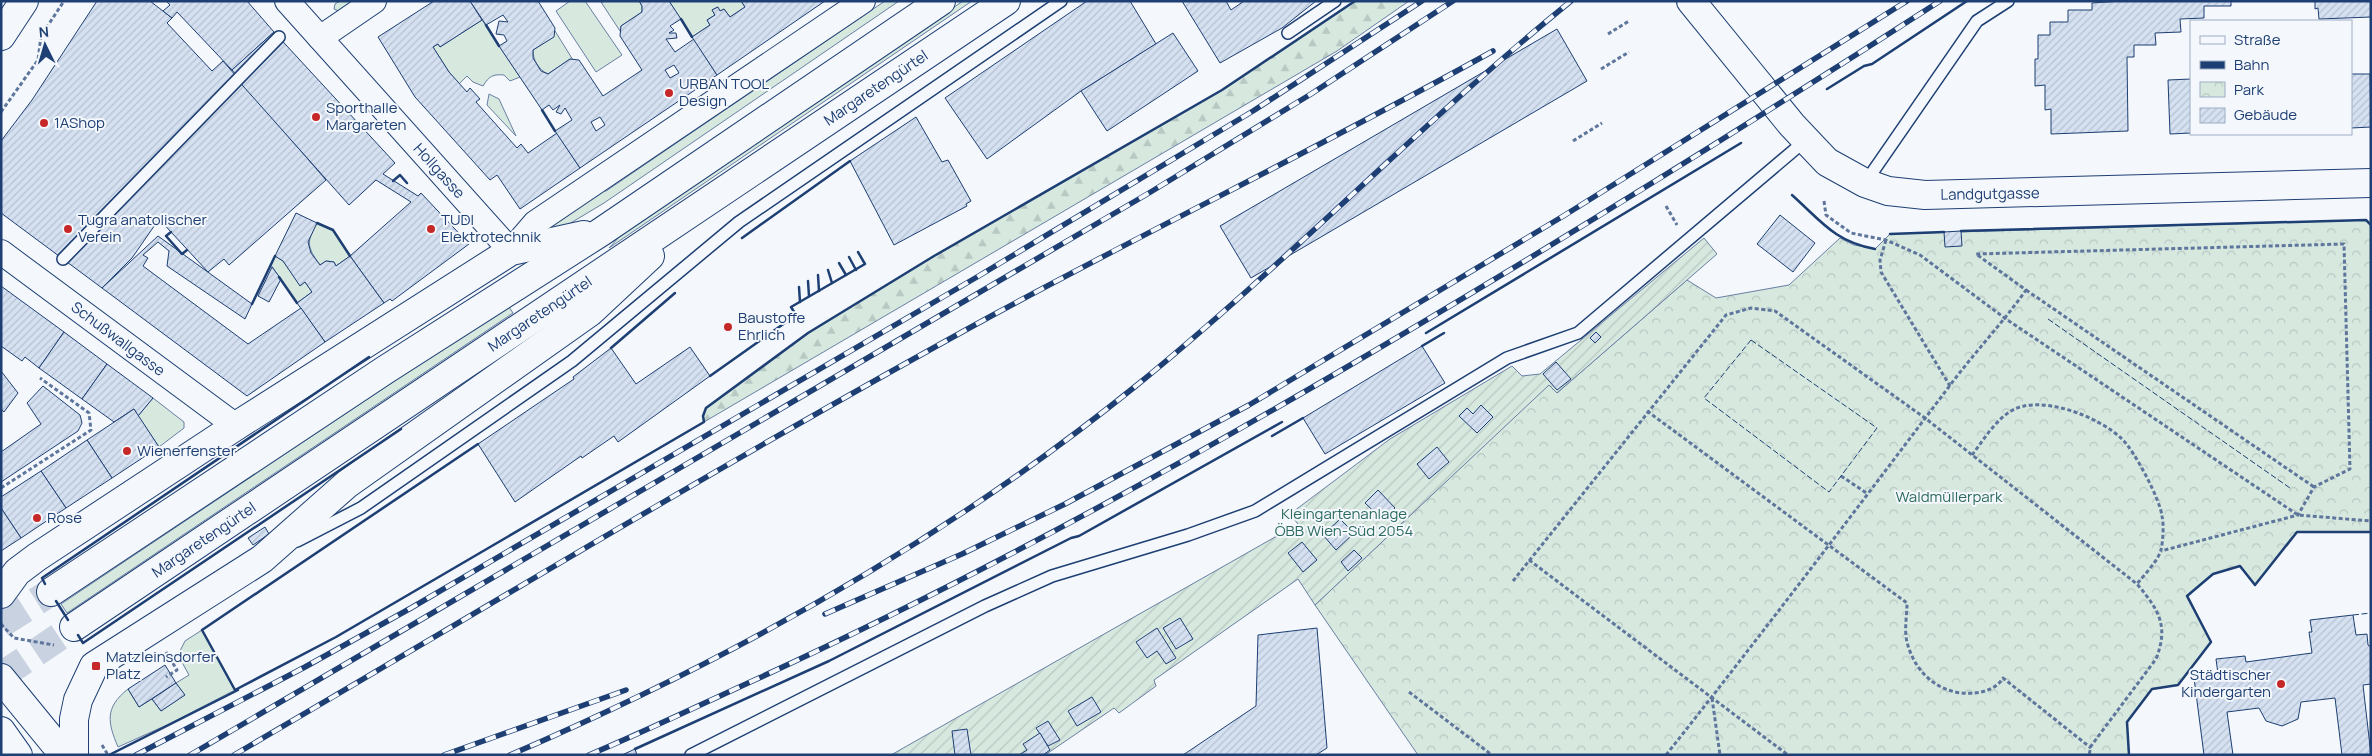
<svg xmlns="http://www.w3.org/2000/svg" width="2372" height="756" viewBox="0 0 2372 756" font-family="Manrope,sans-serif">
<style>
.grass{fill:#d7e8df;stroke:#687fa3}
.forest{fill:url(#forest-firs);stroke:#687fa3}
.park{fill:url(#park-crowns);stroke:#687fa3}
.garden{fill:url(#garden-furrows);stroke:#687fa3}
.building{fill:url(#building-hatch);stroke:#1d3f73;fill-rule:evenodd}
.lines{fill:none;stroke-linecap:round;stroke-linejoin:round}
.primary-tunnel{stroke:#c9d2e0;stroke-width:28;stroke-dasharray:28 14;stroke-linecap:butt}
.lane-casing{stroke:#1d3f73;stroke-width:14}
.street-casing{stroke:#1d3f73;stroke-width:26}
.secondary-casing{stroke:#1d3f73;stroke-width:30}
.primary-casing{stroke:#1d3f73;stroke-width:30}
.path{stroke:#5e769c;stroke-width:3;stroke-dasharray:4 2.5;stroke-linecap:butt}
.lane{stroke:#f4f7fb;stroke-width:11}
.street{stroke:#f4f7fb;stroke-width:24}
.secondary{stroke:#f4f7fb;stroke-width:28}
.primary{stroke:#f4f7fb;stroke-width:28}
.rail-casing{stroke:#1d3f73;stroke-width:5.5}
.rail{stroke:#f4f7fb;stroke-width:4;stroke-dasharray:11;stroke-linecap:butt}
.fence{stroke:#1d3f73;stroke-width:1;stroke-dasharray:6 2.5;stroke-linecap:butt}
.wall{stroke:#1d3f73;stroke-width:2.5}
.poi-dot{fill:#c62828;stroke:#f4f7fb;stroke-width:2}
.labels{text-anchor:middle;stroke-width:4;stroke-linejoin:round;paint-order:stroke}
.poi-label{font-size:15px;fill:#1d3f73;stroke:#f4f7fb;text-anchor:start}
.street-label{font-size:15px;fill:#1d3f73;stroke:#f4f7fb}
.park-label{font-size:15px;fill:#2c6c60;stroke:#f4f7fb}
</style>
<defs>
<pattern id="forest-firs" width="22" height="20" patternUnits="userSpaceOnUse" patternTransform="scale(1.25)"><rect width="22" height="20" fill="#d7e8df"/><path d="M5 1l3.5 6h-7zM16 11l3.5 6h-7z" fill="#b8c8c3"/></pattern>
<pattern id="park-crowns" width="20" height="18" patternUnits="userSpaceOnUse" patternTransform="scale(1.25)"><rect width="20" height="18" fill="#d7e8df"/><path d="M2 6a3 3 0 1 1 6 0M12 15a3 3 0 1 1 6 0" fill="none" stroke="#b8c8c3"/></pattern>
<pattern id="garden-furrows" width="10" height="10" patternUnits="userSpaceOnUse" patternTransform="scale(1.25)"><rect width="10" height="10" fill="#d7e8df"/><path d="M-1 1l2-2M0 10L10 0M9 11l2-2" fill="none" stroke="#b8c8c3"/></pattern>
<pattern id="building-hatch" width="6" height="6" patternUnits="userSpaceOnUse" patternTransform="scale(1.25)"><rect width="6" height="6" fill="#d5e0f0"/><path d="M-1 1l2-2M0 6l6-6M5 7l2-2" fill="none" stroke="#b6c1d1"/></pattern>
</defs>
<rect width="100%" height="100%" fill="#f4f7fb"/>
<!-- grass -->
<g class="grass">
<polygon points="340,1 358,1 341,12 334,9 335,4"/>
<polygon points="570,1 585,1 622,55 596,72 556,11"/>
<polygon points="609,1 639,1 642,6 642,12 621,26 620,31 601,2"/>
<polygon points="669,1 741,1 745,7 730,17 724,9 720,11 717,7 712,10 715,15 707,20 710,25 692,37"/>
<polygon points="885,1 899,1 604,203 569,224 541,235 539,229 597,190 606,191"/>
<polygon points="963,1 972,1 609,248 620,236"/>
<path d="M482,20L520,77L510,81L504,75C493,74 489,76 483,86L473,82L467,76L459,84L449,72L433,47L438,44L440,47Z"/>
<path d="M555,31L573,60L570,59L548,74C538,69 533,60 533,50L553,37Z"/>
<polygon points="489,94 499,99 516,136 487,105"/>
<path d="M317,223L333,230L350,256L336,266L334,262L326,261L320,265C307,247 306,242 317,223Z"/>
<polygon points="275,256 283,261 300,285 305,282 312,292 297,303 271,265"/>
<polygon points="509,307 513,313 67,613 61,604 396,380"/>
<polygon points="153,398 184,422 184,428 159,447 138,416"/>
<path d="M202,630L235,690L169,724L118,747C108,723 104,708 128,689L139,707L152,699L161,711L184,695L176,683L189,675L178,655L185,641Z"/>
</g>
<!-- forest -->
<polygon class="forest" points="1355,1 1409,1 1337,51 704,422 703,416 706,408 808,333 934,256 1222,90"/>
<!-- park -->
<polygon class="park" points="2366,220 2371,225 2371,532 2297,532 2255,585 2239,566 2213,574 2188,596 2211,642 2178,685 2152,689 2127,722 2129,755 1418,755 1315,605 1549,384 1557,393 1687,280 1716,298 1789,285 1840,238 1854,245 1875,249 1890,234"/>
<!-- garden -->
<polygon class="garden" points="1704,238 1717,254 1557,393 1549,385 1315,605 1298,579 1154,680 1156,686 1119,713 1114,708 1045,755 891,755 1298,524 1290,514 1390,439 1512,366 1522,376 1540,374"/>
<!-- building -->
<g class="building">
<polygon points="97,1 150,1 172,18 167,23 212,71 223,61 326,180 229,265 224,259 208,272 159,219 132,258 102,288 1,213 1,141 32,100"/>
<polygon points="166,1 247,1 274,32 232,70 177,12 172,18 163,11 170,5"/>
<polygon points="434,1 470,1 482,20 440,47 438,44 433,47 449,72 467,92 470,88 480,99 476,102 517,148 521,144 528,153 557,133 580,168 520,209 497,175 490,180 415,97 378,37"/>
<path d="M470,1H538L555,28L554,37L533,50V58L541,71L548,74L570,59L579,60L603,96L642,70L620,36L621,26L642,12V6L639,1H669L681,19L670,26L674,30L669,33H676L677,38L666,39L675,52L694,39L717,75L580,168L555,131L572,120L565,108L561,114L556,112L560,105L553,110L549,105L542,110L499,46L507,41L504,35L496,34L499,21L508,22L503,15L486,25ZM674,65L679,73L670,78L665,70ZM600,117L605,125L596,131L591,122Z"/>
<polygon points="741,1 825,1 717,75 692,37 710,25 707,20 715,15 712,10 718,7 720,11 724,9 730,17 745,7"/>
<polygon points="1087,1 1130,1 1156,44 1081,91 987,159 945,98"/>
<polygon points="1182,1 1226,1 1231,10 1244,1 1316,1 1282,28 1220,63"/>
<polygon points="2122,1 2231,1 2231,6 2204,6 2204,18 2180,19 2181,32 2155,33 2156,45 2134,45 2134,57 2127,57 2128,131 2051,134 2051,109 2045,110 2045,85 2035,86 2035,59 2038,59 2038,35 2050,35 2050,22 2068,22 2068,10 2092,10 2092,3"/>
<polygon points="2315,1 2371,1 2371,17 2319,19 2318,8 2315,9"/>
<polygon points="1557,29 1587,81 1251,278 1220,226"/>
<polygon points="274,32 395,163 383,174 418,196 421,193 469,244 392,301 390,299 384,303 350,256 411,202 376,180 349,205 235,77 237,76 232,70"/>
<polygon points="1173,33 1198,71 1107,131 1081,91"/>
<polygon points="2351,74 2370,74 2371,127 2351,128"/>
<polygon points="2191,79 2191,133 2170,134 2168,80"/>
<polygon points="916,117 942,162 948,160 971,201 966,204 967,206 894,245 850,161"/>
<polygon points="296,213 317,223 308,242 311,253 320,265 326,261 334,262 336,266 350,256 384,303 325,342 297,303 312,292 305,282 300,286 283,261 275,256"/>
<polygon points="1780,215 1815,243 1793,272 1757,244"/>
<polygon points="1961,231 1962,246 1945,247 1944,232"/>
<polygon points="158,236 252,304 245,319 167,266 169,251 158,242 143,255 148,258 143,266 248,344 301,308 325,342 247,396 102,288"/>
<polygon points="272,267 281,279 269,302 258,296"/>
<polygon points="1,286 64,332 39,368 25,357 22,361 1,346"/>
<polygon points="64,332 107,364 82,399 39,368"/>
<polygon points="1596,332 1601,337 1595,343 1590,338"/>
<polygon points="1422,346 1445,383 1325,454 1303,418"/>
<polygon points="690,347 710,376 618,442 614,436 582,458 581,456 515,502 478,444 574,379 573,377 611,348 636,384"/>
<polygon points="1556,362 1571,379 1557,390 1543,374"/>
<polygon points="107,364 153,398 138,416 134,409 114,422 82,399"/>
<polygon points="1,371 18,393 4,412 1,409"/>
<polygon points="43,386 80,415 82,423 78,431 1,482 1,452 41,424 27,403"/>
<polygon points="1481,405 1493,417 1477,433 1459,416 1467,408 1473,414"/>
<polygon points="134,409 159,447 112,478 87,440"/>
<polygon points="87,440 112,478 66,508 41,471"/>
<polygon points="1437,447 1449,462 1429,479 1417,464"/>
<polygon points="41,471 66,508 21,538 1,508 1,497"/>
<polygon points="1378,490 1395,508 1383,520 1365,503"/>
<polygon points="1,508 21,538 1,551"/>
<polygon points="1340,519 1354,533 1336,550 1323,535"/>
<polygon points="265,527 269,534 253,545 248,538"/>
<polygon points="1302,542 1317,560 1303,572 1288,553"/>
<polygon points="1354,550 1362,558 1348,571 1341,562"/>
<polygon points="2353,615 2356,635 2367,634 2368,645 2371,647 2371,684 2363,685 2371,755 2342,755 2335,698 2301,702 2298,719 2282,726 2266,721 2259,708 2227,712 2233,755 2204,755 2194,678 2218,674 2216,659 2245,656 2246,662 2312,653 2309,632 2312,632 2310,620"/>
<polygon points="1180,618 1193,639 1176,649 1163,628"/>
<polygon points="1157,628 1176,658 1166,664 1157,651 1147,658 1136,642"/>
<polygon points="1317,628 1327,748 1316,755 1183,755 1256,706 1258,635"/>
<polygon points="165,665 176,683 139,707 128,689"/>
<polygon points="176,683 185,695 161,711 152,699"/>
<polygon points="1092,697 1101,712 1077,726 1068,711"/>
<polygon points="1048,721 1060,740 1048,746 1036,728"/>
<polygon points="967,729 971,755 955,755 952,731"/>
<polygon points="1040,733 1050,750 1043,755 1019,755 1027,750 1023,744"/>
<polygon points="635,749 637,755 622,755"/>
</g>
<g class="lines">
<!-- primary-tunnel -->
<g class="primary-tunnel">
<polyline points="1,624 51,592"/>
<polyline points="1,676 74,627"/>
</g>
<defs>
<g id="lane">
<polyline points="1288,33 1335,1"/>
<polyline points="1865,183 1977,21 2008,1"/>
<polyline points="63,259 279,37"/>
<polyline points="297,541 361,508 572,361 739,222 1061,1"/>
<polyline points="691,755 985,606 1052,576 1188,535 1255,511 1507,358 1578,333 1806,140"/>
</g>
<g id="street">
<polyline points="287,1 511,251 535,223 863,1"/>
<polyline points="320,38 374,1"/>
<polyline points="1,252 236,426"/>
</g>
<g id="secondary">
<polyline points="1691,1 1792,125 1827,162 1865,183 1888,191 1925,195 2371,183"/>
<polyline points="1,36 24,1"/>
<polyline points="1,678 64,755"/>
</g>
<g id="primary">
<polyline points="51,592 385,370 601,232 941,1"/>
<polyline points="1,594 17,572 37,557 236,426 511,251 584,235"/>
<polyline points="74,627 1006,1"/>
<polyline points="1,731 18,755"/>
<polyline points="74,755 74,719 78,700 94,666 262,559 347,484 590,312 650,256"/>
</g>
</defs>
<!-- lane casing -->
<use href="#lane" class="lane-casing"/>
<!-- street casing -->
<use href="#street" class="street-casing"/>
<!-- secondary casing -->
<use href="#secondary" class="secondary-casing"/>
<!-- primary casing -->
<use href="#primary" class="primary-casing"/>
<!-- path -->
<g class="path">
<polyline points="1608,34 1629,21"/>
<polyline points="1601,69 1629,52"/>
<polyline points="1,112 38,60 41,36 64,1"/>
<polyline points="1573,141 1602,123"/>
<polyline points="1824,201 1826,215 1851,233 1886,240 1920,255 2006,319 2298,515 2371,521"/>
<polyline points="1666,206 1677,225"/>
<polyline points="1886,240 1880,260 1881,272 1950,386"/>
<polyline points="2026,290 2314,487"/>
<path d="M1647,411L1907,603C1907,615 1904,630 1907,642C1915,674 1941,696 1974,693C1986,692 1997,688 2003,678L2091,748"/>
<path d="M1972,455C1985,438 2001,410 2024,406C2054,400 2100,418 2122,439C2134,450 2160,499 2162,516C2164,525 2163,541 2161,550C2158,561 2144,575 2137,584"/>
<polyline points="1841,476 1868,494"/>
<polyline points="1,488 91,430 89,413 40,378"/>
<polyline points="1529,560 1788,755"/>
<path d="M1513,581L1726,315L1751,308L1775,311L1925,418L2137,584C2159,610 2169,626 2156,659L2091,746L2089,755"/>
<polyline points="1,624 14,638 54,645"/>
<polyline points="166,652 177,670 166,677"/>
<polyline points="1409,692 1492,755"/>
<polyline points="1712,698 1720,755"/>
<polyline points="102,745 108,755"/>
<path d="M1666,755C1762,634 1855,511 1948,388C1973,354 2002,324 2026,290L1976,254L2344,244L2350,469L2314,487L2298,515L2161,551"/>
</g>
<!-- lane -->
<use href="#lane" class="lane"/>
<!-- street -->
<use href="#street" class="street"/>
<!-- secondary -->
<use href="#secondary" class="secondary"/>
<!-- primary -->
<use href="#primary" class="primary"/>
<defs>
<g id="rail">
<polyline points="825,614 962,554 1065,504 1249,405 1565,215 1907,1"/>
<polyline points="136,755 305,667 411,608 977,277 1253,111 1422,1"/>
<polyline points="190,755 1149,193 1311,94 1453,1"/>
<path d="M234,755C487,607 737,455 993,315C1159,225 1328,143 1493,51"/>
<polyline points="444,755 626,690"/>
<path d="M510,755C733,659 948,538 1137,385C1287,263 1421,123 1571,1"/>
<path d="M589,755C646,731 702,704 759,678C953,589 1139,488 1323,381C1532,259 1737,132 1940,1"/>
</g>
</defs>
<!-- rail casing -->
<use href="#rail" class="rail-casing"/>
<!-- rail -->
<use href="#rail" class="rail"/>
<!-- fence -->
<g class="fence">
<polyline points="2048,319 2290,488"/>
<polygon points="1751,340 1877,428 1829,492 1704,398"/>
<polyline points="2353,615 2371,613"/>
</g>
<!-- wall -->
<g class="wall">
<polyline points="681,19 692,37"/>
<polyline points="486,25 499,46"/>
<polyline points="1827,89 1864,66 1872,64 1967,1"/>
<polyline points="542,110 555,131"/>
<polyline points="393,181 400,175 407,183"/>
<path d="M1792,195C1821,221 1835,242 1875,249"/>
<polyline points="317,223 333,230 350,256"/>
<polyline points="1961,231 2366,220 2371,225"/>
<polyline points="171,232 166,236 182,254 187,250"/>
<polyline points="1890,234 1944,232"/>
<polyline points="742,238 850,161"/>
<polyline points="849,257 856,270"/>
<polyline points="839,263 846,275"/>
<polyline points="828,270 832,283"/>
<polyline points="818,275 819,291"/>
<polyline points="279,277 297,303"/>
<polyline points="808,281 809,296"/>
<polyline points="799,287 800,302"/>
<polyline points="252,304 275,256"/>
<polyline points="1426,333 1741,143"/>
<polyline points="1422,346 1444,333"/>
<polyline points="611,348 675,293"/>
<polyline points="710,376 796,315 791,307 865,264 858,252"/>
<polyline points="1272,436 1303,418"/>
<polyline points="478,444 202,630 235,690 336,637 704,422 703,416 706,408 808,333 934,256 1222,90 1355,1"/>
<polyline points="45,584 42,578 369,357"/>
<polyline points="56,601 68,620"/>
<polyline points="78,635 83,643 401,429"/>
<polyline points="635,749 829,661 1071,538 1079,536 1282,422"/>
<polyline points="109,755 238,690"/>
<polyline points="2129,755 2127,722 2152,689 2178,685 2211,642 2187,596 2213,574 2240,566 2255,585 2297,532 2371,532"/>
</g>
</g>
<!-- markers -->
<g class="poi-dot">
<circle cx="669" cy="93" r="5"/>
<circle cx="316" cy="117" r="5"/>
<circle cx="44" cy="123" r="5"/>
<circle cx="68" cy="229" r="5"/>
<circle cx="431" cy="229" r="5"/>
<circle cx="728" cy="327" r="5"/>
<circle cx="127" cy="451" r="5"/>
<circle cx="37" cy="518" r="5"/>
<rect x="91" y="661" width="10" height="10" rx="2.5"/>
<circle cx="2281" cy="684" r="5"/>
</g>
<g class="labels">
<!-- poi labels -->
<g class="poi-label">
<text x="679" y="89">URBAN TOOL<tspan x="679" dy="17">Design</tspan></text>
<text x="326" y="113">Sporthalle<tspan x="326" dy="17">Margareten</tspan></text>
<text x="54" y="128">1AShop</text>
<text x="78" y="225">Tugra anatolischer<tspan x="78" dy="17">Verein</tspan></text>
<text x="441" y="225">TUDI<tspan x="441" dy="17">Elektrotechnik</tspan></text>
<text x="738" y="323">Baustoffe<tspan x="738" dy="17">Ehrlich</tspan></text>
<text x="137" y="456">Wienerfenster</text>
<text x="47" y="523">Rose</text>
<text x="106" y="662">Matzleinsdorfer<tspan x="106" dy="17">Platz</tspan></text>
<text x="2271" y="680" text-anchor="end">Städtischer<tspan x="2271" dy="17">Kindergarten</tspan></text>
</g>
<!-- street labels -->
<g class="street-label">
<text transform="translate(876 88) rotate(-34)" y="5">Margaretengürtel</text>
<text transform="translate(439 171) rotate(48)" y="5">Hollgasse</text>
<text transform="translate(1990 194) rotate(-1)" y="5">Landgutgasse</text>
<text transform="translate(540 314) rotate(-34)" y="5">Margaretengürtel</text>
<text transform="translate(118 339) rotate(37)" y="5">Schußwallgasse</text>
<text transform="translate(204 540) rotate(-34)" y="5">Margaretengürtel</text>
</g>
<!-- park labels -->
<g class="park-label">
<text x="1949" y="502">Waldmüllerpark</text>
<text x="1344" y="519">Kleingartenanlage<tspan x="1344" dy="17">ÖBB Wien-Süd 2054</tspan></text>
</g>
</g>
<!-- border -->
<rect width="2372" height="756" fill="none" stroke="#1d3f73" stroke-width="5"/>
<!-- legend -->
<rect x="2190" y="20" width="162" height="115" fill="#f4f7fb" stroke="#9eadc5"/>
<rect x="2200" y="36" width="25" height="8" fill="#f4f7fb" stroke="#9eadc5"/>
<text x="2234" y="45" font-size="15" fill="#1d3f73">Straße</text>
<rect x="2200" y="61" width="25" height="8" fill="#1d3f73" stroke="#9eadc5"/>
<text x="2234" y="70" font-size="15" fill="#1d3f73">Bahn</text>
<rect x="2200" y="82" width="25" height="15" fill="url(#park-crowns)" stroke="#9eadc5"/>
<text x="2234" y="95" font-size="15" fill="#1d3f73">Park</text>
<rect x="2200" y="108" width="25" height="15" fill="url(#building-hatch)" stroke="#9eadc5"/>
<text x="2234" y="120" font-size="15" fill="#1d3f73">Gebäude</text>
<!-- north arrow -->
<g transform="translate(45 45) rotate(355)" stroke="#f4f7fb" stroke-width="4" paint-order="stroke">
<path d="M0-4L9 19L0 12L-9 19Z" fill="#1d3f73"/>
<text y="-8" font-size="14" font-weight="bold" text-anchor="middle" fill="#1d3f73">N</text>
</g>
</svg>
